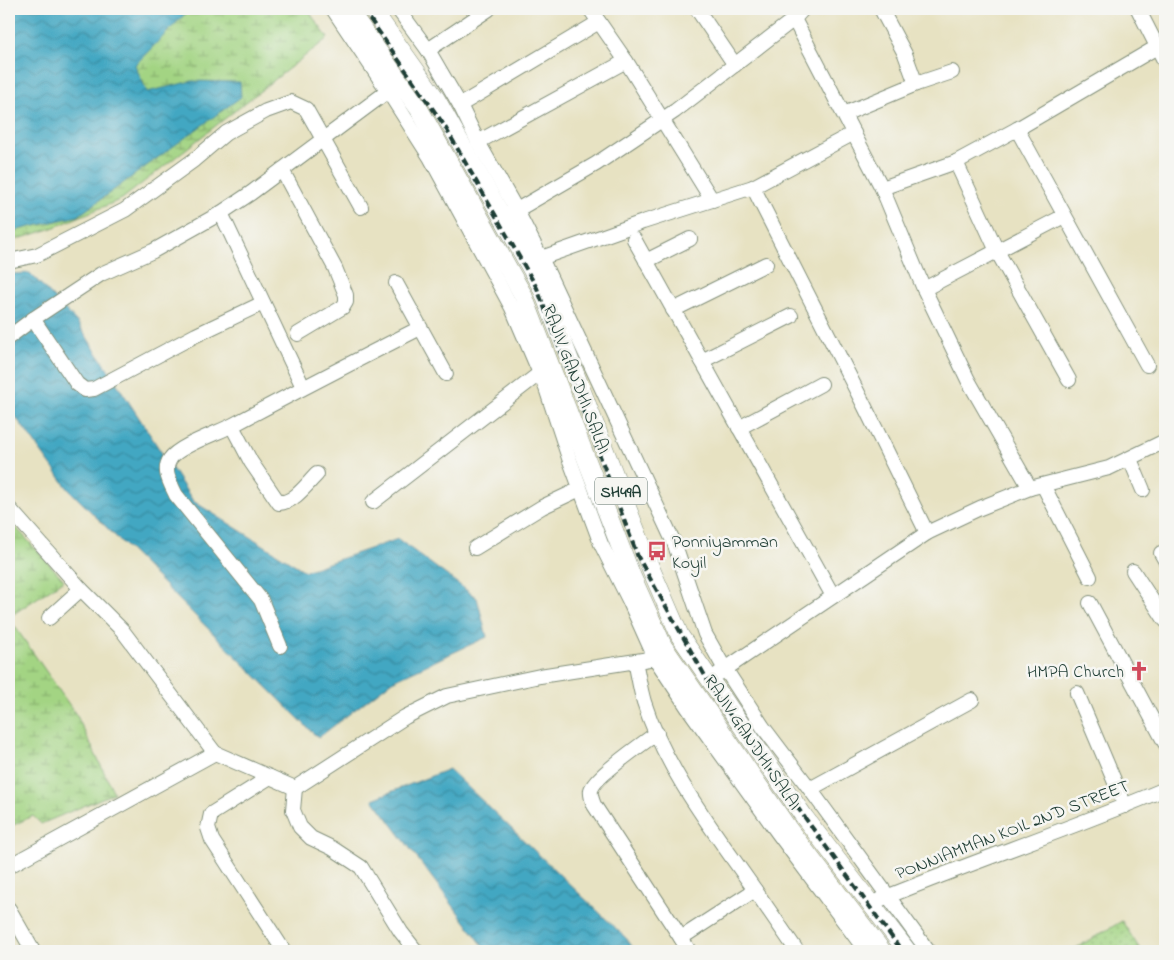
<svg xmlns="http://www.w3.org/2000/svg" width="1174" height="960" viewBox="0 0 1174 960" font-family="'Indie Flower',sans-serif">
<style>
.grass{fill:url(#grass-dots);stroke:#61885c}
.wetland{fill:url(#wetland-marsh);stroke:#61885c}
.water{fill:url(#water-waves);stroke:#30727b}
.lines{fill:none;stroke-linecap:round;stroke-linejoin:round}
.minor-casing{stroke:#83907b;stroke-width:16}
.major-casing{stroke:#83907b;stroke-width:19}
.minor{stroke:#fff;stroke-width:14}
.major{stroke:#fff;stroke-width:18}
.rail{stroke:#1f3d34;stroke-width:4;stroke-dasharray:8 4;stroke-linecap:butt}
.labels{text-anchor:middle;stroke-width:5;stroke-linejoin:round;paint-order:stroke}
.shield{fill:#f6f6f2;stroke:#60746d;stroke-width:1}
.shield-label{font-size:16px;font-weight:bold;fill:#1f3d34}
.street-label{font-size:18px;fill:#1f3d34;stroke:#f6f6f2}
.poi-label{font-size:18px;fill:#1f3d34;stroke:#f6f6f2;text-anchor:start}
</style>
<defs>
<pattern id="grass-dots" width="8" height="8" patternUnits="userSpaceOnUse" patternTransform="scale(1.25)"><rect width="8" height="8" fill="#a3d483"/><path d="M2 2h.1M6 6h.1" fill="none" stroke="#84ad6c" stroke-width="1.8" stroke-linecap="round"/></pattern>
<pattern id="wetland-marsh" width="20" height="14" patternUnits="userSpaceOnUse" patternTransform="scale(1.25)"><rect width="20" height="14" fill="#a3d483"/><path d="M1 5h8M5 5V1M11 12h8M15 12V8" fill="none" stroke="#84ad6c"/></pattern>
<pattern id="water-waves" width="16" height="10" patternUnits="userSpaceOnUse" patternTransform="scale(1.25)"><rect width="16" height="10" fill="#42a7c2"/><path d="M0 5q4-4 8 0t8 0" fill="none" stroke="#37899e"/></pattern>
</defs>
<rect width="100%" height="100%" fill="#f6f6f2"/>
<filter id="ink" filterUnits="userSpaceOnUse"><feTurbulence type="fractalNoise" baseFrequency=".02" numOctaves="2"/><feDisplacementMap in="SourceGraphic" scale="10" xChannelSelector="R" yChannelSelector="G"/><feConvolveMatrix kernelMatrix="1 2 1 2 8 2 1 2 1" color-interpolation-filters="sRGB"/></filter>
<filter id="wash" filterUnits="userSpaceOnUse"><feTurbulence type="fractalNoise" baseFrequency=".0096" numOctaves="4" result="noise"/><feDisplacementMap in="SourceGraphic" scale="20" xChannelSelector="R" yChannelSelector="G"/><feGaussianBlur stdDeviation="1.12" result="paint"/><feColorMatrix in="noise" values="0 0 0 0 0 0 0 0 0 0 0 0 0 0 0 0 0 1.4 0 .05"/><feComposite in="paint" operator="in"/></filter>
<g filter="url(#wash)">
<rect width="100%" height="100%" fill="#e7e2c2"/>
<!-- grass -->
<polygon class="grass" points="1122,921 1141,951 1071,951"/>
<!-- wetland -->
<g class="wetland">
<polygon points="9,9 307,9 328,38 122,199 50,229 9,242"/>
<polygon points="9,520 64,580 9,617"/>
<polygon points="9,618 77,716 114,793 41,824 33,816 9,827"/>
</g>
<!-- water -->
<g class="water">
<polygon points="9,9 190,9 135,65 147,92 192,81 240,82 241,97 78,216 9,232"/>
<polygon points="30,273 77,322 193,501 305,571 398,539 477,598 487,637 392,681 318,738 69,490 9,408 9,274"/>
<polygon points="449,769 627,939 635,951 487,951 373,799"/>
</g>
</g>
<g filter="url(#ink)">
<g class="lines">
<defs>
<g id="minor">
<polyline points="333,9 388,91 430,157 512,308 545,385 569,458 601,544 629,600 655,658 688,708 778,833 866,951"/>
<polyline points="398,9 428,50 460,105 478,142 517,211 541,258 675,545 705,634 722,664 763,727 810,789 928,951"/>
<polyline points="590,9 626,61 712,200"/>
<polyline points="697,9 735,65"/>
<polyline points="881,9 905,54 916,84"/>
<polyline points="1138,9 1165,62"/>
<polyline points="794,19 882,188 924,289 968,380 1030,488"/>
<polyline points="428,50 489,9"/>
<polyline points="460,105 599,22"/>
<polyline points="844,114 916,84 952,72"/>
<polyline points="1017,129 1147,365"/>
<polyline points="478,142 626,61"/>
<polyline points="956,162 997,251 1069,380"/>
<polyline points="282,170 335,268 346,295 346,302 343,307 298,334"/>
<polyline points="753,187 864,405 927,533"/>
<polyline points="882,188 956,162 1017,129 1157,47"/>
<polyline points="221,213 303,387"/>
<polyline points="510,214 596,164 675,111 794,19 803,9"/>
<polyline points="634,239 833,596"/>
<polyline points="541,258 643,222 753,187 854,133"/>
<polyline points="9,261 37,255 125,210 194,160 226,133 266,111 291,102 306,109 361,207"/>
<polyline points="646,261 690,239"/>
<polyline points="396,283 446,374"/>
<polyline points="924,289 1064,216"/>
<polyline points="673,310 766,264"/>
<polyline points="33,319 77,384 85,390 94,389 196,335 263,303"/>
<polyline points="9,337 33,319 101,274 153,251 221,213 251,193 388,91"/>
<polyline points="702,361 791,316"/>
<path d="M232,426L251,462L279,503C295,502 307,484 317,474"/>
<polyline points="739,428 821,384"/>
<polyline points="1130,459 1143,490"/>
<polyline points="1043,485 1090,577"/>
<polyline points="373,502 540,373"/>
<polyline points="9,508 81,589"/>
<polyline points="475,548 542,507 580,489"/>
<polyline points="1161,553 1165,560"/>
<polyline points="1133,571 1165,620"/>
<polyline points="1090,603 1165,743"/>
<polyline points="49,618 81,589 122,630 215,753"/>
<path d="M280,646L261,600L176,495C171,484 162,471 170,459C178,446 218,433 233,425C295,392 357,360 420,328"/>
<path d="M635,661C638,674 640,689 644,702C666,771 714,831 755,890"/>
<polyline points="718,674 927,533 980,508 1030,488 1109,468 1165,441"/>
<polyline points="1077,693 1125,806"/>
<path d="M657,733C645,742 594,777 591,790C590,795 592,800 594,805L681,938"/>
<polyline points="270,777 211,814 208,828 212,840 284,951"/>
<polyline points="295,788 293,810 300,827 311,838 332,848 361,867 401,932 416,951"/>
<polyline points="810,789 972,700"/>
<polyline points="9,866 215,753 295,788 405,717 447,696 540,676 662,657"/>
<path d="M879,900C974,861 1071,829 1165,789"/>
<polyline points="9,909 33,951"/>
<polyline points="689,951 681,938 755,890 797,951"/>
</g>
<g id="major">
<polyline points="348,9 419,109 523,295 632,577 663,646 789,830 882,951"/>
<polyline points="372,9 436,99 541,286 651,569 680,636 805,818 907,951"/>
</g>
</defs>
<!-- minor casing -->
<use href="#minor" class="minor-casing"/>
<!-- major casing -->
<use href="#major" class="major-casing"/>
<!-- minor -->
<use href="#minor" class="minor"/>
<!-- major -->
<use href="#major" class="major"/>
<!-- rail -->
<polyline class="rail" points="363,9 444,125 537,288 638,557 717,697 902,951"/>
</g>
</g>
<!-- icons -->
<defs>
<symbol id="bus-bare" viewBox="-9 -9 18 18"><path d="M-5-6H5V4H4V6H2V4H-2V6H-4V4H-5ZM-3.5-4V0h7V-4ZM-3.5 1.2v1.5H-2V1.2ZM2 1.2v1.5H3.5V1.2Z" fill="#d1495b" stroke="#f6f6f2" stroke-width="2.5" paint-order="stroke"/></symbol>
<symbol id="church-bare" viewBox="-9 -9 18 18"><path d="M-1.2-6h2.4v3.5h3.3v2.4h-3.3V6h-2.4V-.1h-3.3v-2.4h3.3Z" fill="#d1495b" stroke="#f6f6f2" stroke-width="2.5" paint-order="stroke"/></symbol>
</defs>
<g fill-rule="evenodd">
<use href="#bus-bare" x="643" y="537" width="28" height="28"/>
<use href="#church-bare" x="1125" y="657" width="28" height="28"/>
</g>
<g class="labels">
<!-- shield labels -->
<rect class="shield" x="595" y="477.5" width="52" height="27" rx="4"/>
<g class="shield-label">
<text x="621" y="497">SH49A</text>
</g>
<!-- street labels -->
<g class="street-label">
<text transform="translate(577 379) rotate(69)" y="6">RAJIV GANDHI SALAI</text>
<text transform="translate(753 742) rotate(56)" y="6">RAJIV GANDHI SALAI</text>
<text transform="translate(1012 829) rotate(-21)" y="6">PONNIAMMAN KOIL 2ND STREET</text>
</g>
<!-- poi labels -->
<g class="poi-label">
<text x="672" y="547">Ponniyamman<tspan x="672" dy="21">Koyil</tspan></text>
<text x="1124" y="677" text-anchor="end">HMPA Church</text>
</g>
</g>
<!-- margin -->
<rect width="1174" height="960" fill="none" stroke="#f6f6f2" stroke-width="30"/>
</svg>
